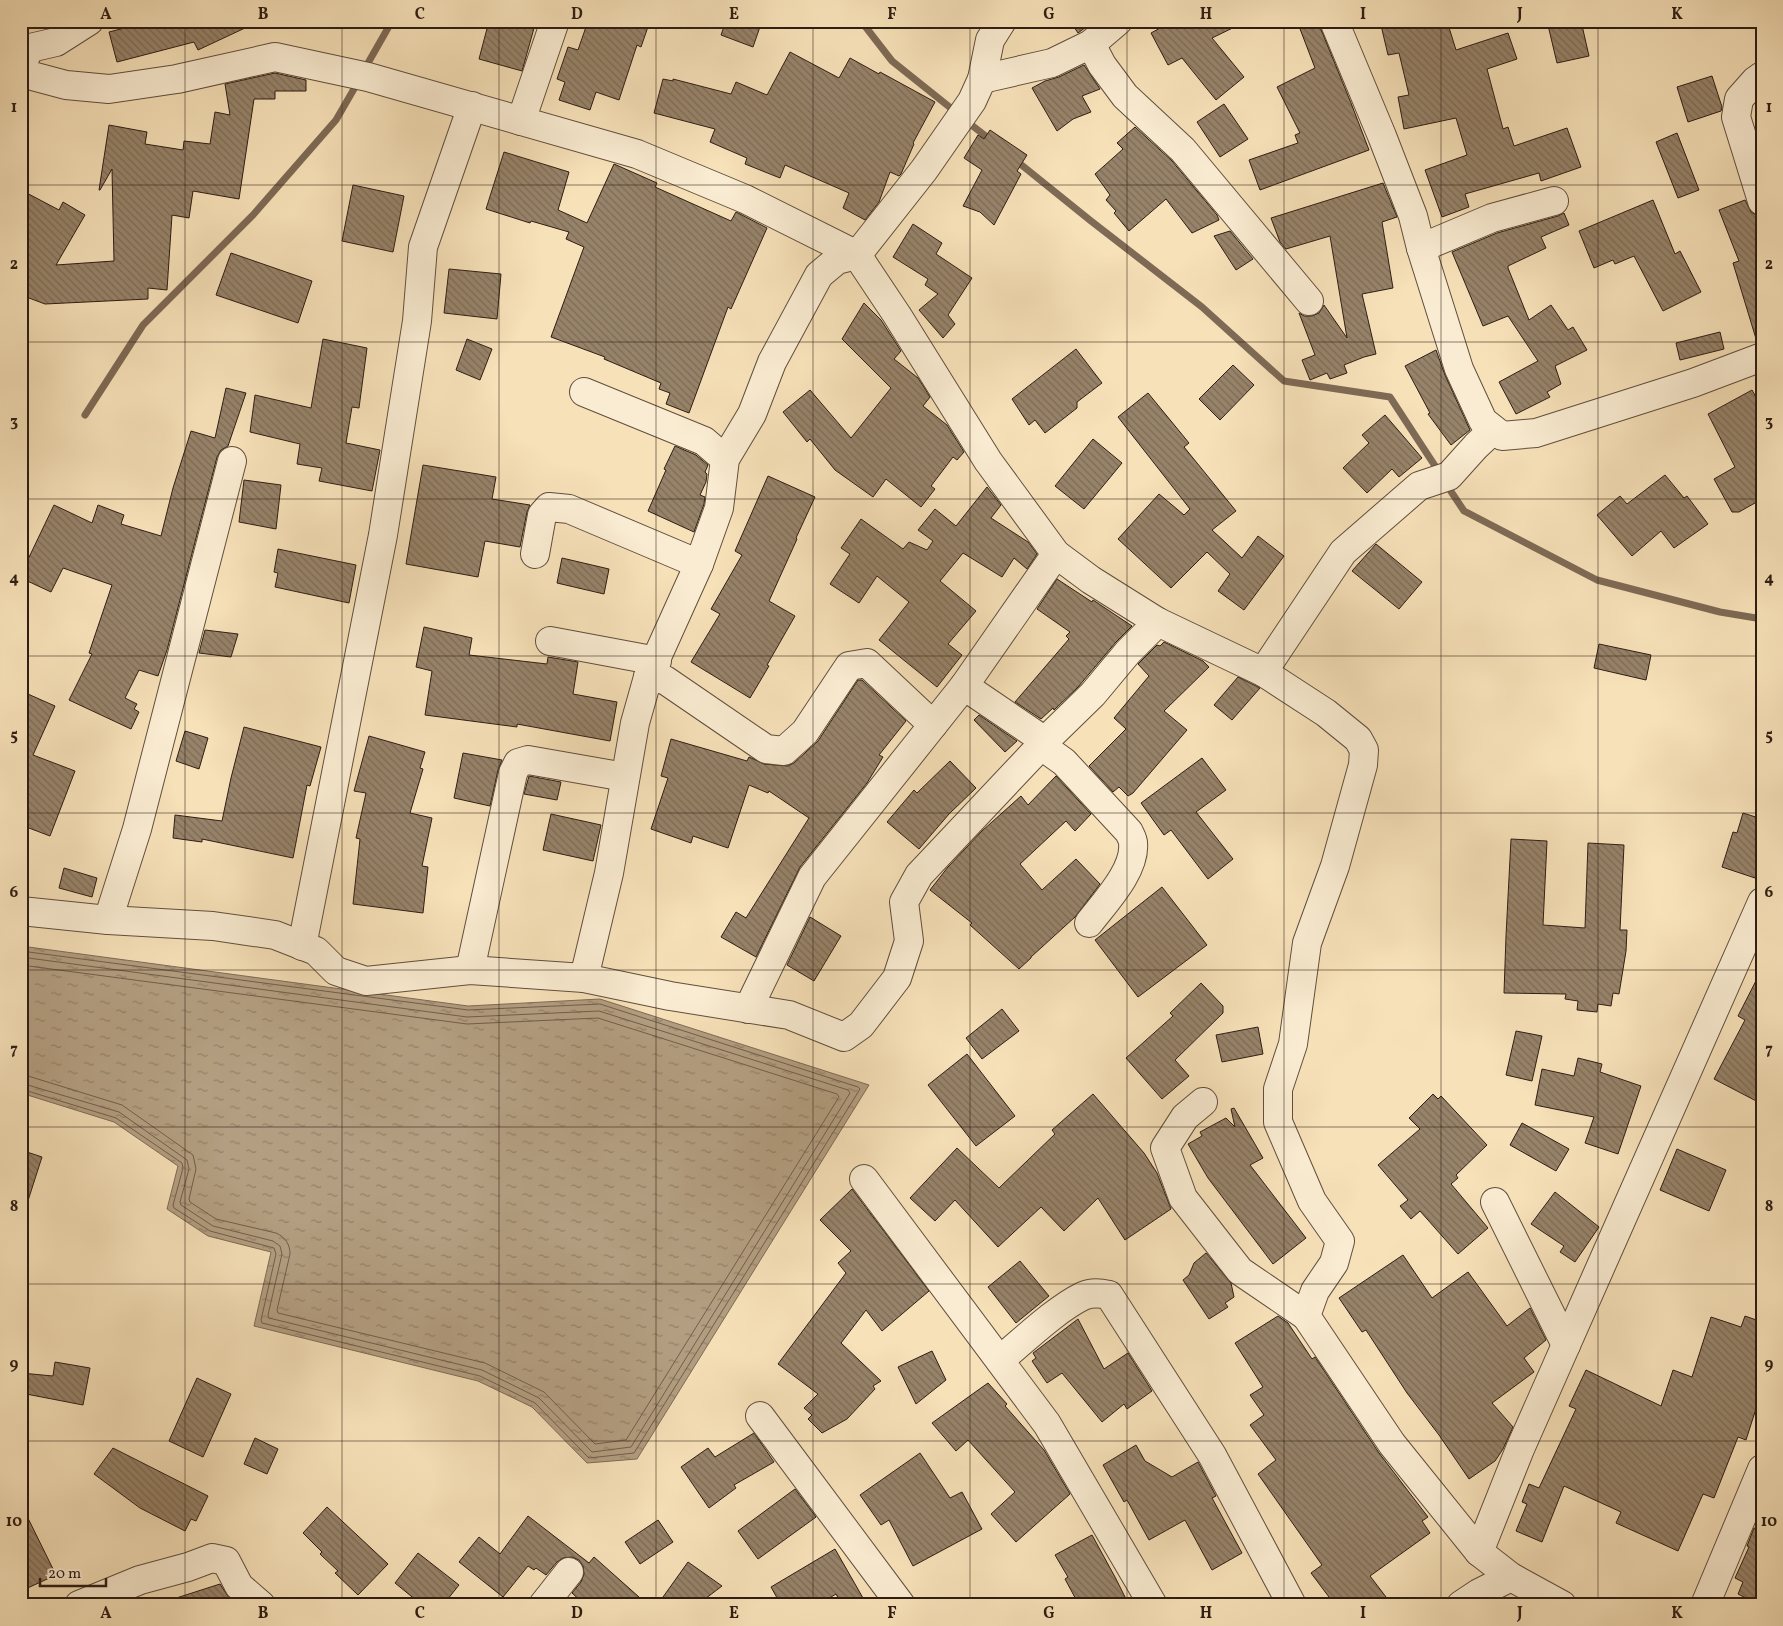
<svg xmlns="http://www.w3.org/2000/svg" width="1783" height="1626" viewBox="0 0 1783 1626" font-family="Vollkorn,serif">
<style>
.water{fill:url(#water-ripples);stroke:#7e6a55}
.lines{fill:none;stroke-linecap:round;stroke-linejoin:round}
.shore{stroke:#705e4a;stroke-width:1}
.stream{stroke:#7e6a55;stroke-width:7}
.building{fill:url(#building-back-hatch);stroke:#2e1d14}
.minor-casing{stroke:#604e3d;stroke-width:30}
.minor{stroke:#faecd2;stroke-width:28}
.grid{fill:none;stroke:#2e1d14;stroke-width:1;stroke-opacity:0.55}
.neatline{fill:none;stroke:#2e1d14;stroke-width:2}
.grid-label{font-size:16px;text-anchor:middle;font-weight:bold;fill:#2e1d14}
</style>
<defs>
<pattern id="water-ripples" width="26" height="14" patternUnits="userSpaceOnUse" patternTransform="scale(1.25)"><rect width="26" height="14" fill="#b39e81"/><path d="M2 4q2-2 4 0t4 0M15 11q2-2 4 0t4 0" fill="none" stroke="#928068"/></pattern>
<pattern id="building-back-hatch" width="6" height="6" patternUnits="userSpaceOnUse" patternTransform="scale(1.25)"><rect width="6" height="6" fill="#97836a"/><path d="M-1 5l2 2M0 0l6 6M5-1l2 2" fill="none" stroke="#7c6b56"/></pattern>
</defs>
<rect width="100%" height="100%" fill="#f7e1b9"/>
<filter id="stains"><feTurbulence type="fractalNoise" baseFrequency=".004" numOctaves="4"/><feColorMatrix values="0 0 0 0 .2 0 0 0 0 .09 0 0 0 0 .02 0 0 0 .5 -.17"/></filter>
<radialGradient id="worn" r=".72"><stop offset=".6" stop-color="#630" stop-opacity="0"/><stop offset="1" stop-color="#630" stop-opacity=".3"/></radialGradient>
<!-- water -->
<polygon class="water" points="21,946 468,1006 600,999 869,1085 637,1459 587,1463 532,1407 478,1381 254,1326 271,1252 208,1236 167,1209 178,1166 114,1122 21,1093"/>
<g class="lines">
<!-- shore -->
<g class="shore">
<polyline points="21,951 468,1010 600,1004 858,1087 860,1089 634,1453 589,1458 535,1403 480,1376 262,1323 261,1320 276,1254 274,1248 210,1231 174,1208 173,1205 183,1168 182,1163 116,1118 21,1089"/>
<polyline points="21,957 467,1017 599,1011 848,1090 850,1093 631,1447 592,1452 539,1398 482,1370 269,1318 268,1315 282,1254 280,1246 273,1241 213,1226 181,1205 180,1202 189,1169 187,1160 119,1112 21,1083"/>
<path d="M21,965L467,1024L598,1018L837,1094L839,1097L626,1440L595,1444L544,1392L485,1363L278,1313L277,1310L290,1254C290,1244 285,1237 276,1233L216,1219L190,1202L189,1199L196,1169L193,1155L122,1105L28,1076L21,1075"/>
</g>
<!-- stream -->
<g class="stream">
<polyline points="861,21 892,61 957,113"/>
<polyline points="364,70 392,21"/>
<polyline points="965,120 992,141"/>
<polyline points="1014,159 1091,221 1202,307 1284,381 1390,397 1439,472"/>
<polyline points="85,415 143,325 253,215 336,120 358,82"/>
<polyline points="1446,484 1464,511 1597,580 1720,612 1762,619"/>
</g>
</g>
<!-- building -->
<g class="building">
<polygon points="152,21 260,21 198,50 194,42 117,62 109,32"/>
<polygon points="489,21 536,21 522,71 479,59"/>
<polygon points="588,21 650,21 641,47 637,45 619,100 596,92 590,110 559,100 565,82 557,79 568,47 578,50"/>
<polygon points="726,21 762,21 753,47 721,35"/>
<polygon points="1070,21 1094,21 1078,33"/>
<polygon points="1173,21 1247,21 1212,38 1244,77 1216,100 1182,58 1168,65 1151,33"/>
<polygon points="1297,21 1319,21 1320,27 1351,103 1369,150 1260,190 1249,160 1298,143 1295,135 1300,133 1277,87 1315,68"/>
<polygon points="1380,21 1447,21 1456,50 1508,33 1517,59 1487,69 1503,129 1508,127 1514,146 1567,128 1581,167 1541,181 1539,173 1465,194 1469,207 1442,217 1425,170 1467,155 1456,118 1404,129 1398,97 1409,95 1399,53 1388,55"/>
<polygon points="1547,21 1581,21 1589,56 1557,63"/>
<polygon points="790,52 839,78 850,58 879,74 880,72 935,102 913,143 914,144 901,174 899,176 890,172 879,202 865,220 843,208 849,193 785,165 780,178 745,164 747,158 710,142 715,129 654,113 663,79 673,81 673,79 731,94 736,82 767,95"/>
<polygon points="1084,65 1100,89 1082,96 1091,112 1073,119 1057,131 1032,88 1045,81 1059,77"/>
<polygon points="275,73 306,80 306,91 275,91 275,99 254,99 239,199 193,191 189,218 172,215 167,290 148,288 148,299 45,304 21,295 21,190 59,210 63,202 85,215 56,265 114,261 112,169 100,190 99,190 109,125 147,132 145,144 183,150 184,141 210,144 215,112 230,115 225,84"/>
<polygon points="1712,76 1722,107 1721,111 1688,122 1677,87"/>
<polygon points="1224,104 1248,139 1220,157 1197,122"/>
<polygon points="1135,127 1172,161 1217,215 1219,220 1192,233 1166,199 1129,231 1114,213 1116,211 1106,200 1110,195 1095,174 1123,149 1117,143"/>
<polygon points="990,130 1027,155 1017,171 1021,174 994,225 980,212 963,206 982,170 964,158 978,135 984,139"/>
<polygon points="1677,133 1699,190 1678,198 1656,142"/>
<polygon points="504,152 569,172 558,210 587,223 614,164 657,183 655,187 731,221 736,212 767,228 731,309 728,307 689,413 666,404 670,393 659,389 661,383 604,359 605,357 551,337 584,247 566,239 569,232 531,221 530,223 486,209"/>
<polygon points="1383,183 1397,217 1382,222 1393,288 1362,294 1376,354 1364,357 1344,365 1347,373 1330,379 1327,373 1310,380 1302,360 1315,355 1299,313 1304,316 1312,316 1319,313 1324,305 1347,338 1330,236 1286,249 1280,242 1271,218"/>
<polygon points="353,185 404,196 393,252 342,241"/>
<polygon points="1653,200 1675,254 1680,251 1701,292 1663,311 1634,256 1615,264 1613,260 1594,268 1579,231"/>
<polygon points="1745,200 1751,212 1758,216 1762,225 1762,342 1757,342 1733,263 1739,261 1719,210"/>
<polygon points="1564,213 1569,225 1541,237 1546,248 1508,266 1508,268 1529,320 1551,305 1568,330 1573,327 1587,350 1555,366 1561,384 1547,392 1550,397 1516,414 1499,382 1538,361 1508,316 1483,326 1452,252 1497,233 1558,216"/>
<polygon points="913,224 942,243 936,254 972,278 948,315 955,324 943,338 919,310 938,294 925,285 928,279 893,257"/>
<polygon points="1230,231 1253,259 1236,270 1214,236"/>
<polygon points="231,253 312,281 298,323 216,295"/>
<polygon points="449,269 501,274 497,319 444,313"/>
<polygon points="864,303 881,320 901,351 894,359 918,378 930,397 923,406 947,425 964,452 957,460 953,457 931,486 935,489 921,507 886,479 873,497 835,470 810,439 807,442 783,412 810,390 851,438 891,388 842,339"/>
<polygon points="1720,332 1724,349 1680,360 1676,343"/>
<polygon points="323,339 367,348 359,408 352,407 346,443 380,450 372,491 319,481 322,468 297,464 300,444 250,432 255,395 311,408"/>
<polygon points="467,339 492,349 480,380 456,370"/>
<polygon points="1076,349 1102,383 1077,402 1077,408 1045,433 1035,420 1029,425 1012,399"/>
<polygon points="1436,350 1445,375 1470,430 1451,445 1428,414 1430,413 1405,366"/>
<polygon points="1233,365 1254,385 1220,420 1199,399"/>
<polygon points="226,388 246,393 228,446 221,450 217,457 167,650 158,676 139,670 125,698 137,704 134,709 139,712 131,729 69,700 92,654 89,653 112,585 63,568 51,592 21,578 21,574 54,505 92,523 98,505 124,515 121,524 161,536 173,488 191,431 215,438"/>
<polygon points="1752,390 1762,408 1762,499 1739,512 1732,512 1714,479 1735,467 1708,414"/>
<polygon points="1148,393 1189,443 1184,447 1236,511 1212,530 1242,558 1258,536 1284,556 1244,610 1218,591 1230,574 1207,552 1171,588 1118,539 1159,494 1184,515 1190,509 1118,417"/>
<polygon points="1385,415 1422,458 1399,477 1392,469 1367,493 1343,468 1369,443 1362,435"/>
<polygon points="1093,439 1122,463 1084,509 1055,486"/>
<polygon points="675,446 696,455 708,465 705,472 707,474 706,482 700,495 705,497 704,504 694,532 648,511 666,470 664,469"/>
<polygon points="423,465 496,477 492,499 530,505 527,512 520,547 485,541 478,577 406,564"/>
<polygon points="1665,475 1684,498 1687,496 1708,524 1674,548 1661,531 1632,556 1597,515 1620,496 1627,504"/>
<polygon points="768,476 815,497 796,538 797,539 769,601 795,616 767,665 769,666 750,698 691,662 720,614 711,609 742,555 735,551"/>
<polygon points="244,480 281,485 276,529 239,522"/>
<polygon points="987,487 1001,505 991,518 1028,542 1037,554 1027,569 1014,558 1002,577 963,553 940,581 976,611 948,644 962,655 937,687 879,640 909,602 877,576 859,603 830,584 850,554 841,548 861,519 903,549 909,542 927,550 933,541 918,530 935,509 956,526"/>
<polygon points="1376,544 1422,582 1399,609 1352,571"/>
<polygon points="278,549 356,565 349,603 275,587 278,573 274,572"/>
<polygon points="562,558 609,569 604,594 557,583"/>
<polygon points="1057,579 1092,602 1093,600 1132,626 1116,642 1078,687 1054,710 1053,708 1041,719 1015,702 1069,639 1066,636 1070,632 1037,609"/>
<polygon points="424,627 472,638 469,655 547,664 548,657 578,662 573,694 617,702 610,741 517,724 517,727 425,715 432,671 416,667"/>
<polygon points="205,630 238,634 231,657 199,653"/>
<polygon points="1164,642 1203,661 1209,667 1164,711 1187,730 1133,793 1128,796 1119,787 1113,792 1089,766 1126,729 1114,718 1149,676 1138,664 1157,645 1160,646"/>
<polygon points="1599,644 1651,655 1646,680 1594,668"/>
<polygon points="1238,677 1260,688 1232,720 1214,705"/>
<polygon points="858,680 862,680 906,721 879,755 883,757 867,783 800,867 756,957 721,937 736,912 746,918 809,818 769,791 768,793 749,785 728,848 693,836 691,843 651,829 668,778 661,776 671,739 747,761 749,757 764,764 788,766 794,763 818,741"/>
<polygon points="21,691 55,706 33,755 75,771 50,836 21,825"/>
<polygon points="979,715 1017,741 1005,752 974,720"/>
<polygon points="244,727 321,747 310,786 307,785 293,858 202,839 202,842 173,838 175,815 222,821 231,778"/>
<polygon points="185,731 208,738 199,769 176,761"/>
<polygon points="369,736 425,752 420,768 423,769 410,813 432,818 422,866 428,867 423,913 353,904 360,839 356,838 366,793 354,791"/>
<polygon points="463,753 502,760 498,770 490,806 454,798"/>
<polygon points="1202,758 1226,790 1196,812 1233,859 1208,879 1171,830 1164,835 1141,803"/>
<polygon points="950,761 976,788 949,814 919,849 887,822 914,790 917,793"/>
<polygon points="529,776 561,782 557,800 524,794"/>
<polygon points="1056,776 1091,814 1075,831 1066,821 1020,864 1042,890 1076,859 1100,884 1075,917 1031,957 1031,958 1019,969 970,925 972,923 930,890 948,867 982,831 1021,796 1028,805"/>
<polygon points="1743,813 1762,819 1762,858 1755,878 1722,867 1733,832 1737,833"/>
<polygon points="551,814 601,825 593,861 543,850"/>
<polygon points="1511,839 1547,841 1543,925 1585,928 1588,843 1624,845 1620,930 1627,930 1626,951 1619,994 1613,993 1611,1006 1598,1004 1597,1012 1577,1010 1578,1001 1565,999 1566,994 1504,993 1506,936"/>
<polygon points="64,868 97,878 92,897 59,888"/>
<polygon points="1162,887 1207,945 1138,997 1095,940"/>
<polygon points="810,917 841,936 814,981 787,965"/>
<polygon points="1762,969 1762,1104 1714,1079 1745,1020 1738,1016"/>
<polygon points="1201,983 1223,1006 1223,1013 1175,1060 1189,1076 1162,1099 1126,1058 1173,1016 1170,1013"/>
<polygon points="1002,1009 1019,1031 982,1059 966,1038"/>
<polygon points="1258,1027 1263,1054 1222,1062 1216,1035"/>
<polygon points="1516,1031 1542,1036 1532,1081 1506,1075"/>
<polygon points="967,1054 1015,1116 976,1146 928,1085"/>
<polygon points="1578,1058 1602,1064 1600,1072 1641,1086 1618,1154 1585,1143 1594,1117 1535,1105 1542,1069 1574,1076"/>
<polygon points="1093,1094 1144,1153 1157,1173 1171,1209 1125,1240 1098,1198 1064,1231 1041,1207 998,1247 955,1200 935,1221 910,1198 957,1148 999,1188 1055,1134 1052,1130"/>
<polygon points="1433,1094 1438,1099 1441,1096 1487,1145 1456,1175 1458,1178 1451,1184 1488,1228 1458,1254 1420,1211 1411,1219 1400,1206 1408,1200 1378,1165 1420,1129 1409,1118"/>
<polygon points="1234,1108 1263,1158 1250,1165 1306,1238 1273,1264 1208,1178 1188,1144 1202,1136 1200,1132 1226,1118 1235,1127 1231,1109"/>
<polygon points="1522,1123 1569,1149 1556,1171 1510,1145"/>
<polygon points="1677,1149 1726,1170 1709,1211 1660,1190"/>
<polygon points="21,1150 42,1157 25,1210 21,1209"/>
<polygon points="852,1189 929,1291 882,1331 866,1310 841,1343 881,1381 873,1386 875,1389 847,1419 822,1433 808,1419 812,1415 804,1408 818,1394 778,1364 846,1273 838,1263 851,1251 820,1220"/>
<polygon points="1555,1192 1599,1227 1575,1262 1560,1252 1564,1246 1531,1224"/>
<polygon points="1206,1253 1231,1283 1234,1297 1225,1303 1228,1307 1209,1319 1183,1280 1189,1275 1194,1263"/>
<polygon points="1403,1255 1432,1298 1468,1272 1507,1326 1530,1308 1546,1340 1524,1358 1534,1372 1492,1403 1513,1427 1503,1449 1495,1461 1469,1479 1439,1435 1407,1393 1366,1330 1362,1332 1339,1298"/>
<polygon points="1020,1261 1049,1296 1016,1323 988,1287"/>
<polygon points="1278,1316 1288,1323 1312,1359 1315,1357 1379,1453 1428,1517 1422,1521 1430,1533 1370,1576 1386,1597 1376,1605 1335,1605 1311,1573 1322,1565 1258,1474 1276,1460 1250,1425 1264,1415 1250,1395 1263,1387 1235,1343"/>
<polygon points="1745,1316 1762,1322 1762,1390 1746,1440 1738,1437 1714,1498 1703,1494 1678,1551 1616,1523 1621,1512 1564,1486 1542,1542 1516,1531 1527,1504 1522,1502 1529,1484 1539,1488 1576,1409 1569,1406 1586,1370 1661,1406 1673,1370 1692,1377 1711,1317 1741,1327"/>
<polygon points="1078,1319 1104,1369 1128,1353 1152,1391 1127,1409 1124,1404 1102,1422 1062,1373 1047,1383 1032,1361 1036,1358 1033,1353"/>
<polygon points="932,1351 946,1380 916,1404 898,1367"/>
<polygon points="55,1362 90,1368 83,1405 21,1393 21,1373 53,1376"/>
<polygon points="197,1378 231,1394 203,1457 169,1441"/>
<polygon points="988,1383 1007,1404 1005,1406 1044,1450 1070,1494 1016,1542 991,1514 1015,1492 968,1440 956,1451 932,1423"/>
<polygon points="754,1433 774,1462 734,1485 736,1488 709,1508 681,1467 708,1448 715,1457"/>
<polygon points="255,1438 278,1449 267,1474 244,1464"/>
<polygon points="1136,1445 1145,1461 1172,1477 1198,1462 1216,1496 1212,1498 1242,1553 1212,1570 1185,1520 1149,1540 1127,1500 1124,1502 1103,1465"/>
<polygon points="113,1448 208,1496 196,1521 191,1519 185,1531 140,1508 94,1474"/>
<polygon points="920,1453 950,1498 962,1492 982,1529 913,1566 889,1520 881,1525 860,1495"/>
<polygon points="795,1489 816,1517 758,1559 738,1531"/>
<polygon points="21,1504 56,1575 21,1591"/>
<polygon points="327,1507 388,1564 358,1595 335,1573 338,1571 320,1554 322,1552 303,1533"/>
<polygon points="528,1516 589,1563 594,1557 648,1605 585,1605 572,1593 581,1582 584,1574 583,1566 579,1560 572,1557 563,1558 557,1562 546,1575 536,1568 534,1570 528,1566 503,1597 459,1562 479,1537 500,1554"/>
<polygon points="1762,1518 1762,1605 1760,1605 1738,1594 1743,1582 1735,1578 1749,1547 1747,1546 1754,1528 1757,1529"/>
<polygon points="658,1520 673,1542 640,1564 625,1542"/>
<polygon points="1092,1535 1115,1577 1129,1605 1079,1605 1065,1579 1068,1577 1055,1555"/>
<polygon points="835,1549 867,1605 842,1605 836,1594 818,1605 781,1605 771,1587"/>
<polygon points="418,1553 459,1585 443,1605 422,1605 395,1583"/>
<polygon points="688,1562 722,1586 697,1605 673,1605 663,1597"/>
<polygon points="220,1584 229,1598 237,1605 168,1605 167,1601"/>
</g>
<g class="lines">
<defs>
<g id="minor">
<polyline points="1334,21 1382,136 1413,216 1421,248 1459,369 1483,421 1502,436 1536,433 1693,383 1762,357"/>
<polyline points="1091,44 1102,65 1125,96 1183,150 1309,301"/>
<polyline points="21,66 30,48 56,42 89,21"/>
<polyline points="21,73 66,85 109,89 177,79 275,57 368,77 637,154 745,199 857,255 897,315 988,461 1056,554 1091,580 1158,622 1263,672 1326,713 1358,739 1364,750 1363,765 1335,866 1307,943 1293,1044 1278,1089 1278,1122 1312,1201 1340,1241 1334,1263 1315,1291 1306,1316 1392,1444 1479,1552 1511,1577 1562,1605"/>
<polyline points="1762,76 1755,81 1739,99 1736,117 1762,201"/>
<polyline points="982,79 1052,63 1091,44 1118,21"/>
<polyline points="521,121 555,21"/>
<polyline points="1421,248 1492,218 1554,201"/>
<polyline points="584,392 704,441 725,459"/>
<polyline points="535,554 542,515 549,507 569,509 699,564"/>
<polyline points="550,641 657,661"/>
<polyline points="1263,672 1343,552 1419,486 1449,476 1476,446 1493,430"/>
<polyline points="648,677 665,680 766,749 784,751 805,732 849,666 867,663 933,725"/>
<path d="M964,686L1045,741L1050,752L1064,762L1129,832C1130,835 1133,839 1133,843C1136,870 1105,902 1089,923"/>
<polyline points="21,911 108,920 213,926 275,935 316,951 336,971 366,981 470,970 584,978 670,996 789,1015 844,1037 861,1025 897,978 909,941 904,902 919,875 1053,733 1093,694 1128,652 1158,622"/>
<polyline points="108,920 137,829 232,461"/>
<polyline points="302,946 383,535 417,321 423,247 472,106"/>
<polyline points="470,970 513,773 518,763 528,760 625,777"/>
<polyline points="584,978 609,873 635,723 648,677 699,564 719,508 725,459 752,414 772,362 819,275 837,260 857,255 924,170 972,101 982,79 990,40 1002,21"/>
<polyline points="748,1009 812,877 964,686 1056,554"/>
<polyline points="1203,1102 1185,1117 1165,1148 1183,1198 1240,1271 1306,1316"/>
<polyline points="864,1179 1047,1424 1153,1605"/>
<polyline points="1495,1202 1566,1345"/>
<path d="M1000,1360C1023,1341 1056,1309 1083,1296C1092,1292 1100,1293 1109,1295L1212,1455L1292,1605"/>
<polyline points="760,1416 901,1605"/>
<polyline points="1479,1552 1520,1449 1762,902"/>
<polyline points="79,1605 140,1580 188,1567 212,1558 226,1561 239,1586 261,1605"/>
<polyline points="543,1605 569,1572"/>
<polyline points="1461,1605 1479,1593 1511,1577"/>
<polyline points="1705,1605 1762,1469"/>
</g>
</defs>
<!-- minor casing -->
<use href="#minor" class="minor-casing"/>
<!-- minor -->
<use href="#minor" class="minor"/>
</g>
<!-- grid -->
<path class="grid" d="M185,21V1605M342,21V1605M499,21V1605M656,21V1605M813,21V1605M970,21V1605M1127,21V1605M1284,21V1605M1441,21V1605M1598,21V1605M21,185H1762M21,342H1762M21,499H1762M21,656H1762M21,813H1762M21,970H1762M21,1127H1762M21,1284H1762M21,1441H1762"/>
<!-- margin -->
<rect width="1783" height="1626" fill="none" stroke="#f7e1b9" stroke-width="55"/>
<!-- scale -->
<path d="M40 1578v8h66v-8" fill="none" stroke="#2e1d14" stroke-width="2.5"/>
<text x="48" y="1578" font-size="15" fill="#2e1d14" stroke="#faecd2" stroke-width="4" paint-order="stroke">20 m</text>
<rect x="28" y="28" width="1728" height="1570" class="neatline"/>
<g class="grid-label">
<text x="106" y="19">A</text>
<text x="263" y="19">B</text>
<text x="420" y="19">C</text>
<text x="577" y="19">D</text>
<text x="734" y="19">E</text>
<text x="892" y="19">F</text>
<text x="1049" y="19">G</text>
<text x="1206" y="19">H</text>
<text x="1363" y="19">I</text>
<text x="1520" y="19">J</text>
<text x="1677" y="19">K</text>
<text x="14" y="112">1</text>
<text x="1769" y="112">1</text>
<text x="14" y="269">2</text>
<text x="1769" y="269">2</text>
<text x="14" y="426">3</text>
<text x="1769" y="426">3</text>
<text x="14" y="583">4</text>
<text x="1769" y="583">4</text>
<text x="14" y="740">5</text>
<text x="1769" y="740">5</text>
<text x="14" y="897">6</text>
<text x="1769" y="897">6</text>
<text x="14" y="1054">7</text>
<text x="1769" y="1054">7</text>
<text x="14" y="1211">8</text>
<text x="1769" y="1211">8</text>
<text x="14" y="1369">9</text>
<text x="1769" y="1369">9</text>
<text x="14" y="1526">10</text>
<text x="1769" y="1526">10</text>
<text x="106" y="1618">A</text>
<text x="263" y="1618">B</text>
<text x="420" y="1618">C</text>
<text x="577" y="1618">D</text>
<text x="734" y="1618">E</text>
<text x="892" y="1618">F</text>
<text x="1049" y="1618">G</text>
<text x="1206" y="1618">H</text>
<text x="1363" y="1618">I</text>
<text x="1520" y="1618">J</text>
<text x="1677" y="1618">K</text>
</g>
<rect width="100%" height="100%" filter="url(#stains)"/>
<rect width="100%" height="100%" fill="url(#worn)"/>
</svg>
